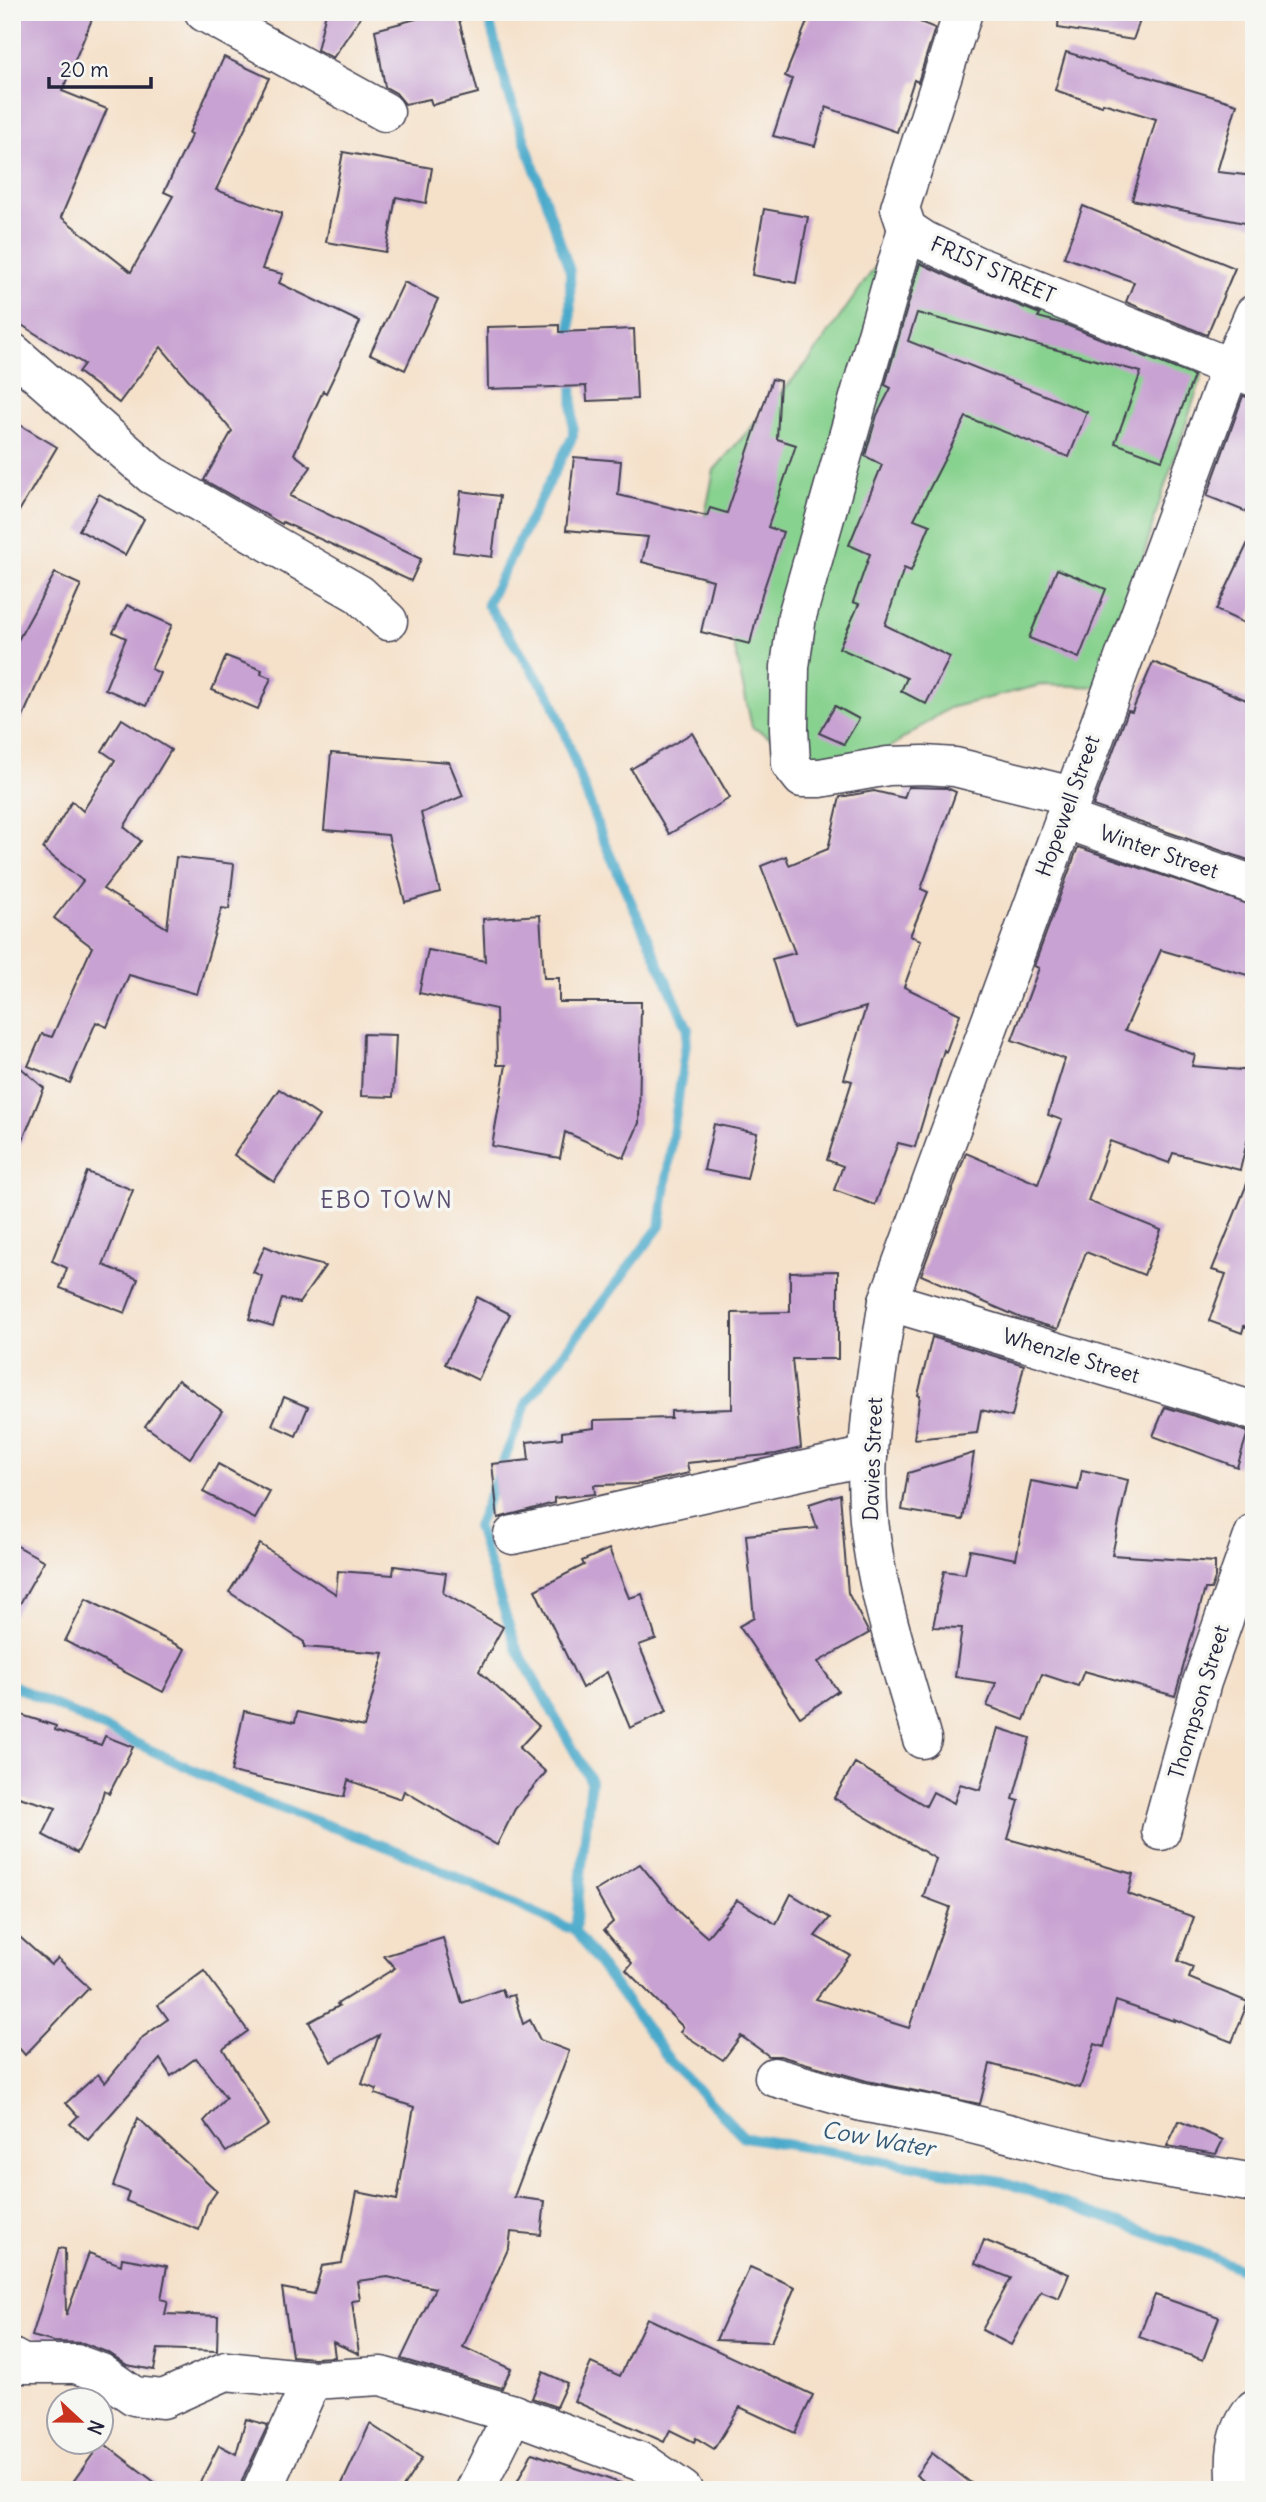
<svg xmlns="http://www.w3.org/2000/svg" width="1266" height="2502" viewBox="0 0 1266 2502" font-family="Delius,sans-serif">
<style>
.green{fill:#88d28f;stroke:#557a65;stroke-width:2}
.lines{fill:none;stroke-linecap:round;stroke-linejoin:round}
.stream{stroke:#4caacb;stroke-width:10}
.building{fill:#c8a2d2}
.minor-casing{stroke:#423f50;stroke-width:41}
.tertiary-casing{stroke:#423f50;stroke-width:41}
.minor{stroke:#fff;stroke-width:38}
.tertiary{stroke:#fff;stroke-width:38}
.labels{text-anchor:middle;stroke-width:7;stroke-linejoin:round;paint-order:stroke}
.street-label{font-size:21px;fill:#22223b;stroke:#f6f6f2}
.neighbourhood-label{font-size:23px;letter-spacing:2px;fill:#5c4f70;stroke:#f6f6f2}
.water-label{font-size:23px;font-style:italic;fill:#335875;stroke:#f6f6f2}
</style>
<rect width="100%" height="100%" fill="#f6f6f2"/>
<filter id="ink" filterUnits="userSpaceOnUse"><feTurbulence type="fractalNoise" baseFrequency=".0143" numOctaves="2"/><feDisplacementMap in="SourceGraphic" scale="14" xChannelSelector="R" yChannelSelector="G"/><feConvolveMatrix kernelMatrix="1 2 1 2 8 2 1 2 1" color-interpolation-filters="sRGB"/></filter>
<filter id="wash" filterUnits="userSpaceOnUse"><feTurbulence type="fractalNoise" baseFrequency=".00686" numOctaves="4" result="noise"/><feDisplacementMap in="SourceGraphic" scale="28" xChannelSelector="R" yChannelSelector="G"/><feGaussianBlur stdDeviation="1.57" result="paint"/><feColorMatrix in="noise" values="0 0 0 0 0 0 0 0 0 0 0 0 0 0 0 0 0 1.4 0 .05"/><feComposite in="paint" operator="in"/></filter>
<g filter="url(#wash)">
<rect width="100%" height="100%" fill="#f5e1ca"/>
<!-- green -->
<polygon class="green" points="894,240 1205,367 1157,510 1105,687 1041,685 949,708 876,757 809,760 752,727 728,618 698,551 714,470 809,361"/>
<g class="lines">
<!-- stream -->
<g class="stream">
<polyline points="487,12 508,92 570,271 571,343"/>
<polyline points="572,373 573,436 487,604 552,699 602,837 688,1029 660,1226 527,1402 477,1527 516,1647 591,1781 575,1931"/>
<polyline points="12,1685 253,1798 406,1854 575,1931 671,2062 744,2137 1002,2181 1201,2252 1254,2275"/>
</g>
</g>
<g id="blocks">
<!-- building -->
<g class="building">
<polygon points="12,12 95,12 62,91 107,109 61,217 131,272 173,196 164,192 192,134 189,133 224,57 269,78 216,190 282,213 262,269 283,274 279,283 360,322 326,393 323,391 294,454 311,467 290,496 421,559 411,581 283,522 282,524 204,480 232,431 161,347 119,403 78,372 84,364 12,319"/>
<polygon points="326,12 364,12 333,58 317,50"/>
<polygon points="442,12 457,12 478,93 432,105 430,99 405,104 396,93 385,87 375,30"/>
<polygon points="811,12 895,12 935,28 918,82 914,80 897,132 826,107 815,146 773,136 792,79 785,76"/>
<polygon points="1059,12 1143,12 1133,40 1058,28"/>
<polygon points="1066,52 1237,104 1217,172 1254,176 1254,225 1132,200 1156,119 1103,103 1102,106 1055,90"/>
<polygon points="343,152 432,168 426,203 396,197 386,252 326,242"/>
<polygon points="1083,206 1235,268 1207,335 1126,302 1134,282 1064,257"/>
<polygon points="764,209 808,217 796,283 752,275"/>
<polygon points="920,263 967,285 1040,314 1038,317 1064,324 1194,376 1162,460 1115,443 1141,372 917,313 908,341 1087,412 1069,457 966,417 914,519 930,525 911,571 904,568 885,625 950,657 926,704 901,691 907,678 839,648 859,604 853,602 870,554 849,545 882,465 865,456 877,415 891,388 885,385"/>
<polygon points="404,282 438,299 405,370 370,354"/>
<polygon points="559,325 559,332 634,329 637,399 587,401 586,386 488,389 487,327"/>
<polygon points="772,379 780,381 777,439 796,445 768,527 783,532 762,594 750,644 701,632 713,580 642,562 648,537 566,530 574,457 621,461 618,495 707,516 710,508 727,513"/>
<polygon points="1243,396 1254,398 1254,515 1207,496"/>
<polygon points="12,420 57,447 12,523"/>
<polygon points="461,491 500,496 492,557 453,552"/>
<polygon points="99,494 144,519 125,555 79,530"/>
<polygon points="1254,530 1254,607 1246,624 1216,610"/>
<polygon points="1057,569 1106,589 1079,658 1029,638"/>
<polygon points="55,573 81,585 12,741 12,651"/>
<polygon points="127,605 172,625 151,669 160,673 146,706 105,689 126,638 113,632"/>
<polygon points="226,656 262,670 261,674 271,678 258,709 212,690"/>
<polygon points="1153,662 1254,703 1254,862 1093,806 1128,711 1132,712"/>
<polygon points="835,706 859,719 844,744 819,733"/>
<polygon points="122,719 171,750 124,827 141,841 103,889 167,928 176,857 234,864 229,909 222,908 197,994 129,975 107,1027 96,1022 70,1083 28,1066 42,1034 52,1037 92,947 54,918 83,881 43,849 72,801 83,811 115,760 102,751"/>
<polygon points="692,733 730,798 669,834 631,769"/>
<polygon points="331,753 449,762 463,796 421,813 440,892 405,902 388,835 324,830"/>
<polygon points="908,787 947,788 956,792 921,889 928,892 910,936 921,940 904,987 960,1014 946,1052 944,1050 915,1147 898,1143 875,1205 834,1190 843,1166 827,1160 852,1081 844,1079 866,1007 793,1028 772,959 795,953 761,866 786,856 789,865 828,849 840,797 874,791 904,798"/>
<polygon points="1078,847 1254,906 1254,977 1161,950 1125,1030 1195,1055 1192,1066 1254,1071 1254,1114 1240,1170 1173,1153 1169,1163 1110,1141 1088,1201 1161,1230 1144,1275 1086,1252 1058,1329 1021,1318 921,1275 966,1153 1038,1184 1062,1120 1048,1115 1065,1059 1012,1040 1039,968 1034,966"/>
<polygon points="540,915 544,978 559,978 559,1002 641,1002 639,1123 624,1158 565,1132 560,1158 492,1146 506,1065 497,1065 496,1009 419,993 428,950 485,961 483,919"/>
<polygon points="363,1034 396,1035 393,1097 361,1096"/>
<polygon points="12,1060 44,1088 13,1164 12,1164"/>
<polygon points="279,1089 319,1116 274,1182 234,1155"/>
<polygon points="714,1124 757,1133 747,1179 704,1170"/>
<polygon points="1253,1169 1254,1331 1244,1326 1242,1333 1209,1321 1226,1274 1212,1270"/>
<polygon points="87,1172 133,1190 103,1265 138,1279 125,1313 60,1288 67,1268 52,1261"/>
<polygon points="265,1246 290,1257 325,1266 299,1303 282,1299 273,1326 249,1319 262,1276 253,1272"/>
<polygon points="838,1271 838,1359 792,1359 801,1448 776,1454 687,1463 689,1473 640,1484 594,1485 595,1494 554,1498 554,1503 498,1518 492,1464 529,1460 527,1442 562,1438 562,1432 594,1428 594,1420 671,1418 671,1411 732,1409 732,1313 790,1312 790,1272"/>
<polygon points="477,1297 510,1314 478,1380 445,1364"/>
<polygon points="932,1337 1024,1365 1012,1417 981,1410 977,1433 914,1439 920,1396 918,1395"/>
<polygon points="178,1380 222,1411 190,1458 145,1426"/>
<polygon points="284,1397 308,1407 296,1436 272,1425"/>
<polygon points="1165,1407 1248,1432 1237,1467 1153,1436"/>
<polygon points="974,1453 963,1520 902,1510 908,1473"/>
<polygon points="218,1464 270,1492 255,1519 203,1492"/>
<polygon points="1082,1470 1128,1480 1112,1555 1215,1562 1215,1578 1211,1589 1205,1589 1175,1696 1084,1671 1078,1686 1042,1674 1024,1720 987,1706 996,1683 955,1677 962,1628 933,1627 944,1571 965,1574 970,1550 1016,1559 1031,1481 1078,1490"/>
<polygon points="840,1494 848,1593 869,1633 818,1662 838,1691 800,1717 739,1626 754,1618 746,1535 817,1528 809,1504"/>
<polygon points="12,1543 44,1561 12,1618"/>
<polygon points="260,1544 336,1594 338,1571 393,1575 394,1566 446,1573 443,1593 503,1627 479,1671 539,1726 519,1748 546,1772 515,1809 497,1845 404,1791 401,1799 348,1780 344,1797 231,1772 244,1711 295,1722 297,1712 364,1727 384,1653 304,1647 304,1642 229,1592"/>
<polygon points="609,1549 629,1598 642,1594 656,1639 639,1645 667,1711 630,1728 607,1672 582,1688 535,1590 584,1565 582,1561"/>
<polygon points="86,1599 185,1649 163,1692 65,1641"/>
<polygon points="12,1712 56,1726 55,1730 101,1745 105,1736 133,1747 109,1794 104,1790 98,1812 77,1853 43,1835 56,1808 12,1795"/>
<polygon points="998,1728 1030,1738 1013,1799 1019,1801 1008,1839 1133,1874 1128,1894 1194,1917 1178,1961 1193,1967 1189,1978 1248,2002 1232,2042 1174,2019 1174,2021 1116,2001 1104,2047 1095,2044 1080,2088 990,2064 980,2104 867,2081 780,2056 769,2056 741,2036 723,2060 680,2032 683,2027 626,1970 632,1963 604,1930 613,1922 595,1891 640,1864 681,1914 707,1937 737,1900 776,1924 791,1894 830,1918 815,1936 850,1955 816,1999 909,2028 950,1907 923,1897 936,1859 834,1798 855,1763 926,1806 933,1792 954,1803 960,1784 980,1790"/>
<polygon points="12,1930 51,1965 58,1958 89,1988 25,2055 12,2040"/>
<polygon points="443,1938 462,2003 502,1989 505,1997 514,1995 523,2024 530,2020 540,2040 569,2051 514,2197 545,2201 541,2235 511,2232 509,2247 463,2347 511,2369 502,2388 401,2359 435,2288 388,2277 357,2281 360,2300 352,2301 359,2354 333,2342 335,2357 313,2358 292,2356 282,2288 314,2294 322,2266 342,2263 357,2192 397,2200 414,2107 375,2094 377,2089 362,2084 379,2035 331,2062 309,2022 339,2006 337,2004 395,1968 384,1956"/>
<polygon points="204,1971 248,2031 223,2049 269,2125 226,2152 204,2121 226,2098 196,2058 171,2076 160,2059 88,2140 70,2124 78,2116 66,2103 98,2074 105,2083 143,2037 168,2019 158,2005"/>
<polygon points="138,2118 217,2191 207,2205 199,2230 126,2201 129,2192 113,2186"/>
<polygon points="1179,2121 1223,2140 1216,2154 1167,2146"/>
<polygon points="984,2240 1069,2274 1059,2298 1041,2291 1011,2345 982,2330 1011,2278 975,2264"/>
<polygon points="59,2248 65,2249 66,2316 89,2253 121,2265 122,2258 167,2266 161,2299 168,2301 165,2314 218,2316 217,2351 158,2349 154,2370 127,2365 109,2353 83,2343 54,2342 32,2336"/>
<polygon points="750,2267 795,2287 771,2342 716,2340"/>
<polygon points="1155,2295 1219,2317 1203,2360 1139,2337"/>
<polygon points="647,2318 813,2395 795,2433 740,2407 714,2449 696,2438 694,2442 670,2430 664,2442 574,2401 591,2363 620,2376"/>
<polygon points="543,2372 567,2383 556,2407 532,2398"/>
<polygon points="246,2419 268,2425 242,2481 241,2490 196,2490 219,2445 236,2454"/>
<polygon points="370,2424 422,2458 401,2490 339,2490"/>
<polygon points="102,2442 165,2490 67,2490"/>
<polygon points="532,2453 626,2485 625,2490 513,2490"/>
<polygon points="932,2453 980,2490 936,2490 916,2475"/>
</g>
</g>
</g>
<g filter="url(#ink)">
<use href="#blocks" fill-opacity="0" stroke="#423f50" stroke-width="2"/>
<g class="lines">
<defs>
<g id="minor">
<polyline points="204,12 385,112"/>
<polyline points="963,12 900,208 907,229 925,241 975,265 1254,377"/>
<polyline points="907,229 797,616 790,667 789,729 791,764 802,778 820,778 888,766 924,765 955,767 1072,796"/>
<polyline points="12,352 152,475 359,594 388,621"/>
<polyline points="1064,819 1254,885"/>
<polyline points="888,1301 1254,1411"/>
<polyline points="513,1535 868,1456"/>
<path d="M922,1739C902,1667 876,1594 869,1520C862,1447 877,1372 888,1301L1230,369L1254,314"/>
<polyline points="1161,1831 1202,1682 1254,1534"/>
<polyline points="774,2077 862,2102 952,2119 1106,2158 1254,2183"/>
<polyline points="12,2358 23,2364 76,2364 101,2373 134,2396 163,2399 226,2371 312,2380 381,2376 513,2414 644,2463 683,2490"/>
<polyline points="262,2490 312,2380"/>
<polyline points="475,2490 513,2414"/>
</g>
<path id="tertiary" d="M1237,2490C1234,2460 1234,2433 1254,2409"/>
</defs>
<!-- minor casing -->
<use href="#minor" class="minor-casing"/>
<!-- tertiary casing -->
<use href="#tertiary" class="tertiary-casing"/>
<!-- minor -->
<use href="#minor" class="minor"/>
<!-- tertiary -->
<use href="#tertiary" class="tertiary"/>
</g>
</g>
<g class="labels">
<!-- street labels -->
<g class="street-label">
<text transform="translate(993 270) rotate(24)" y="7">FRIST STREET</text>
<text transform="translate(1068 806) rotate(-70)" y="7">Hopewell Street</text>
<text transform="translate(1159 852) rotate(19)" y="7">Winter Street</text>
<text transform="translate(1071 1356) rotate(17)" y="7">Whenzle Street</text>
<text transform="translate(873 1459) rotate(-88)" y="7">Davies Street</text>
<text transform="translate(1199 1702) rotate(-73)" y="7">Thompson Street</text>
</g>
<!-- neighbourhood labels -->
<g class="neighbourhood-label">
<text x="387" y="1208">EBO TOWN</text>
</g>
<!-- water labels -->
<g class="water-label">
<text transform="translate(878 2139) rotate(10)" y="8">Cow Water</text>
</g>
</g>
<!-- margin -->
<rect width="1266" height="2502" fill="none" stroke="#f6f6f2" stroke-width="42"/>
<!-- north arrow -->
<g transform="translate(80 2421) rotate(112)"><circle r="33" fill="#f6f6f2" stroke="#a1a1a9" stroke-width="2"/>
<path d="M0-5L12 26L0 18L-12 26Z" fill="#c8321e"/>
<text y="-10" font-size="19" font-weight="bold" text-anchor="middle" fill="#22223b">N</text>
</g>
<!-- scale -->
<path d="M49 77v10h102v-10" fill="none" stroke="#22223b" stroke-width="3.5"/>
<text x="60" y="77" font-size="21" fill="#22223b" stroke="#f6f6f2" stroke-width="5" paint-order="stroke">20 m</text>
</svg>
